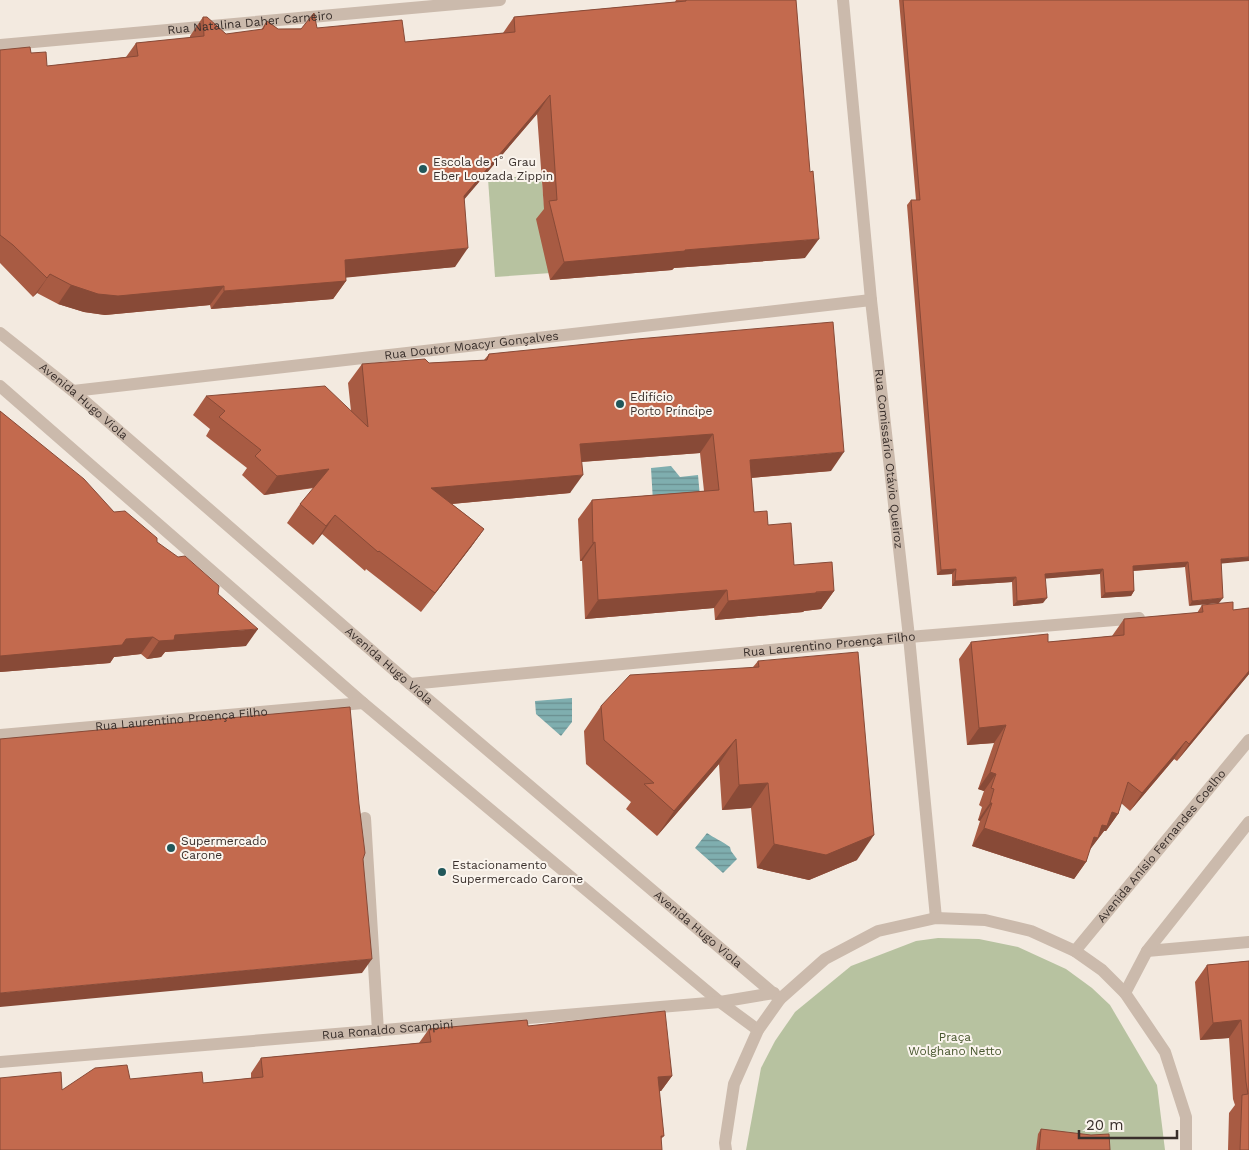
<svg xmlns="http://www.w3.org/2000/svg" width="1249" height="1150" viewBox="0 0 1249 1150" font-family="'Work Sans',sans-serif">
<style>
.green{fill:#b7c2a0}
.water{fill:url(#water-rules)}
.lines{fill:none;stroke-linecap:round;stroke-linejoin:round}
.minor{stroke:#cbbaac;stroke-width:12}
.wall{fill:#a85b43}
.shaded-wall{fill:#884a37}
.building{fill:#c36a4e;stroke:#884a37}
.poi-dot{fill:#21575a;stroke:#faf4ed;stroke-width:2}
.labels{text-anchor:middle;stroke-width:4;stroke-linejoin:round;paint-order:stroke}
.street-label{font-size:12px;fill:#392f2b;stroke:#faf4ed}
.poi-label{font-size:12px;fill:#392f2b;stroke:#faf4ed;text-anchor:start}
.park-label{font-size:12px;fill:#48572f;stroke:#faf4ed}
</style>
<defs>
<pattern id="water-rules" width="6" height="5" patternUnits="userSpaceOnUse" patternTransform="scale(1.25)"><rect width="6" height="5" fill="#7faeaf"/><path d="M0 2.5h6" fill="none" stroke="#698e8f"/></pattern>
</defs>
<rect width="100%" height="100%" fill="#f3eae0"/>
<!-- green -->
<g class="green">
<polygon points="541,175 551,273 495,277 488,179"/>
<polygon points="938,938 979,939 1018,947 1066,969 1092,988 1110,1005 1157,1085 1165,1150 746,1150 761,1068 775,1041 795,1012 851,966 916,941"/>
</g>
<!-- water -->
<g class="water">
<polygon points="671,466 680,477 698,475 700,497 653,502 651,468"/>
<polygon points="572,698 572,722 561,736 536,714 535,701"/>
<path d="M707,833C714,838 722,841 730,847L731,851L737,859L723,873L695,848Z"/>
</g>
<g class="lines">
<!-- minor -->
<g class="minor">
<path id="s1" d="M843,0L871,300L909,637L936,918"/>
<path id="s2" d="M0,45L500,0"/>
<path id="s3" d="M0,333L73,391L410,684L780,999"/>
<polyline points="0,386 363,703 720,1002 758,1030"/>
<path id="s4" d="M73,391L871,300"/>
<path id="s5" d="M410,684L909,637L1139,618"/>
<path id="s6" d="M0,735L363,703"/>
<polyline points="365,818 378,1031"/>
<path id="s7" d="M1075,951L1249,740"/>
<polyline points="1147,951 1249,942"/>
<polyline points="1125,993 1147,951 1249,822"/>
<path id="s8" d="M0,1062L720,1002L774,993"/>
<polyline points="726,1150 725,1143 734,1084 758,1030 780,999 825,959 878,931 936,918 985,920 1031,931 1075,951 1102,970 1125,993 1165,1052 1186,1117 1186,1150"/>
</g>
</g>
<!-- wall -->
<g class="wall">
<polygon points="676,0 796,0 805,258 674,268 672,270 550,280 536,219 544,209 537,114 464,199 455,267 346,277 346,281 333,299 211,309 210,305 105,315 84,312 58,304 37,293 33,297 0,263 0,50 31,53 47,66 126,57 136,43 190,38 190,36 203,17 226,34 261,30 267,21 278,29 317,28 405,42 503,33 514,17 675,2"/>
<polygon points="899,0 1249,0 1221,564 1189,606 1185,567 1133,571 1134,591 1131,596 1101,598 1100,574 1045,578 1043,603 1013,606 1012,582 952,586 952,574 937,575 907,205 911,200 916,200"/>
<polygon points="489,354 831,471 751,478 754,512 768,525 794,565 834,591 821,609 804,611 803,612 715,620 714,608 585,619 582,561 580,561 578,519 592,500 704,491 700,453 581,462 570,493 452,504 484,529 471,547 421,612 366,569 365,571 322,534 313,545 287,523 300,504 314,488 264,495 242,475 247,468 206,436 210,429 193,415 206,396 351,411 348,383 362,364 429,363 484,360"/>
<polygon points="0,411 114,512 157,542 218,594 246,646 165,652 161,657 147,659 141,654 114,657 110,663 0,672"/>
<polygon points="1202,605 1233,610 1249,608 1249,674 1177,761 1174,759 1130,811 1121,803 1118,814 1106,831 1104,831 1090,849 1086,862 1074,879 972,846 980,821 978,820 982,807 979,805 984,791 978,789 994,743 967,745 959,659 971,642 1048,642 1112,636 1124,619 1197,613"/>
<polygon points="758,661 857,860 809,880 757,868 751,808 722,810 719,764 657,836 626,809 631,802 586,764 584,731 601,706 753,667"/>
<polygon points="1249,961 1249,1150 1228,1150 1229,1113 1235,1105 1233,1099 1229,1038 1200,1040 1195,982 1207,965"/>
<polygon points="528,1026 672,1076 661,1091 659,1091 664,1136 661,1139 62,1090 130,1079 203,1083 251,1078 251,1073 261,1058 419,1043 429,1029"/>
<polygon points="1041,1129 1110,1150 1036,1150 1038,1134"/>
</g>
<!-- shaded-wall -->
<g class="shaded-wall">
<polygon points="550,95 537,114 451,215 464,196"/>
<polygon points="819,239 805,258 674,268 672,270 550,280 564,262 685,250"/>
<polygon points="468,248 455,267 332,279 345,260"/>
<polygon points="50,274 37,293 33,297 47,278"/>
<polygon points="346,281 333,299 211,309 224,291"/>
<polygon points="71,285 224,286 210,305 105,315 84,312 58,304"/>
<polygon points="713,434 700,453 566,463 580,444"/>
<polygon points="844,452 831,471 737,479 750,460"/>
<polygon points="329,469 316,487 264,495 277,476"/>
<polygon points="583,475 570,493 418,507 431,488"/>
<polygon points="335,515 322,534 313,545 326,526"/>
<polygon points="484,529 471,547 421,612 435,593"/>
<polygon points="595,542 582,561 580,561 593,543"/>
<polygon points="1249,557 1249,561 1217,564 1221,559"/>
<polygon points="1188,562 1185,567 1130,571 1133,566"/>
<polygon points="956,569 952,574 937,575 941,570"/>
<polygon points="1103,569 1100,574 1041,579 1045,574"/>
<polygon points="1016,577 1012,582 952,586 955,581"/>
<polygon points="727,590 714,608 585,619 598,600"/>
<polygon points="834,591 821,609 804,611 803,612 715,620 728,601"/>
<polygon points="1134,591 1131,596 1101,598 1105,593"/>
<polygon points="1047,598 1043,603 1013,606 1017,601"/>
<polygon points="1223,598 1219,603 1189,606 1192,601"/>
<polygon points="258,629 246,646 165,652 161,657 147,659 159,641 175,635"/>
<polygon points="153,637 141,654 114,657 110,663 0,672 0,656 126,639"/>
<polygon points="1249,671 1249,674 1177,761 1189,744"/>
<polygon points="1006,725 994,743 967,745 979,728"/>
<polygon points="736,739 719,764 657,836 674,811"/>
<polygon points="1186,741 1174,759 1130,811 1142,793"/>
<polygon points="990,772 996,774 984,791 978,789"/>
<polygon points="768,783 751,808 722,810 739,785"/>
<polygon points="990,803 992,803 980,821 978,820"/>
<polygon points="1112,812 1118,814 1106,831 1104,831 1086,855 1082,854 1102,825"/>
<polygon points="984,828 1086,862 1074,879 972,846"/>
<polygon points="874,835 857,860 809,880 757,868 774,844"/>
<polygon points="372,959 362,973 0,1007 0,993"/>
<polygon points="1241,1020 1229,1038 1200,1040 1213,1023"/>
<polygon points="672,1076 661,1091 647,1093 658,1077"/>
</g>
<!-- building -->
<g class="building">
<polygon points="686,0 796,0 810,172 813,171 819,239 685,250 685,251 564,262 549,201 557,200 550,95 464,196 468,248 345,260 346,281 224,291 224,286 118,296 98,294 71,285 50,274 47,278 13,245 0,235 0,50 30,47 31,53 46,52 47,66 138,56 136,43 204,36 203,17 207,17 226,34 263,29 267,21 278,29 301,29 314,13 317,28 402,20 405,42 515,32 514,17 686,1"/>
<polygon points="903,0 1249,0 1249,557 1221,559 1223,598 1192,601 1188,562 1133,566 1134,591 1105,593 1103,569 1045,574 1047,598 1017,601 1016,577 955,581 956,569 941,570 911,200 920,200"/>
<polygon points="833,322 844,452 750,460 754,512 767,511 768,525 791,523 794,565 832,562 834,591 816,592 816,593 728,601 727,590 598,600 595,542 593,543 592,500 719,490 713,434 580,444 583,475 431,488 484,529 435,593 379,551 378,552 335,515 326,526 300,504 329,469 277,476 255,456 261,450 219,417 225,411 206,396 325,386 368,427 362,364 425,359 429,363 487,360 489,354 637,339"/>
<polygon points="0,411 84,479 114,512 125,511 157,538 157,542 178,557 185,556 219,586 218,594 258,629 175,635 174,640 159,641 153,637 126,639 122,645 0,656"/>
<polygon points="1233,602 1233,610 1249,608 1249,671 1189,744 1186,741 1142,793 1128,782 1118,814 1112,812 1107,826 1102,825 1098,838 1094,837 1086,862 984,828 992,803 990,803 994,789 991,788 996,774 990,772 1006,725 979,728 971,642 1048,634 1048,642 1124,635 1124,619 1203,612 1202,605"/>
<polygon points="858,652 874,835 826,855 774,844 768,783 739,785 736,739 674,811 644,784 654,783 604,740 601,706 630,675 759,667 758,661"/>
<polygon points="350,707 359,804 365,853 363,859 372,959 0,993 0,739"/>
<polygon points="1249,961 1249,1150 1240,1150 1242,1095 1248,1094 1246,1082 1241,1020 1213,1023 1207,965"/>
<polygon points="665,1011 672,1076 658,1077 664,1136 661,1136 662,1150 0,1150 0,1078 61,1072 62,1090 95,1068 127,1065 130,1079 202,1072 203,1083 263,1077 261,1058 431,1042 429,1029 527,1020 528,1026"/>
<polygon points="1041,1129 1091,1135 1109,1134 1110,1150 1039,1150"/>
</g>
<!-- markers -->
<g class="poi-dot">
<circle cx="423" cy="169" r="5"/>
<circle cx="620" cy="404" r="5"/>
<circle cx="171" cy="848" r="5"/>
<circle cx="442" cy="872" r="5"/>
</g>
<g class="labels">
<!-- street labels -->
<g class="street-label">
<text dy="4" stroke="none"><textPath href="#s2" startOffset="251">Rua Natalina Daher Carneiro</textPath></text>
<text dy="4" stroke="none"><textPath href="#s4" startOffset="401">Rua Doutor Moacyr Gonçalves</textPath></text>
<text dy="4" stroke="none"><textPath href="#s3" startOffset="108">Avenida Hugo Viola</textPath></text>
<text dy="4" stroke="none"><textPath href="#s1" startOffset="461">Rua Comissário Otávio Queiroz</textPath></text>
<text dy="4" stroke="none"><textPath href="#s5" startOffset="421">Rua Laurentino Proença Filho</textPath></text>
<text dy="4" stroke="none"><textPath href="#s3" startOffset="512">Avenida Hugo Viola</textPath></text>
<text dy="4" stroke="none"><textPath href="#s6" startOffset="182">Rua Laurentino Proença Filho</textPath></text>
<text dy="4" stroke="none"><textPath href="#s7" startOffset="136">Avenida Anísio Fernandes Coelho</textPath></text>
<text dy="4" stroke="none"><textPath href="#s3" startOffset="918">Avenida Hugo Viola</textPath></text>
<text dy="4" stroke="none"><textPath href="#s8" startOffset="389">Rua Ronaldo Scampini</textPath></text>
</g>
<!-- poi labels -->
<g class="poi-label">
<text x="433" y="166">Escola de 1˚ Grau<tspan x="433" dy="14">Eber Louzada Zippin</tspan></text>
<text x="630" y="401">Edifício<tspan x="630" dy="14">Porto Príncipe</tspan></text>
<text x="181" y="845">Supermercado<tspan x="181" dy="14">Carone</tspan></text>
<text x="452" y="869">Estacionamento<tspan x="452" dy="14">Supermercado Carone</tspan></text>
</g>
<!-- park labels -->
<g class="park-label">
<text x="955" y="1041">Praça<tspan x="955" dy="14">Wolghano Netto</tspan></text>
</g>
</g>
<!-- scale -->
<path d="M1079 1130v8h98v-8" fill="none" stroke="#392f2b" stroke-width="2.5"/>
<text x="1086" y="1130" font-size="15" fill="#392f2b" stroke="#faf4ed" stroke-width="4" paint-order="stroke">20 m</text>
</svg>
